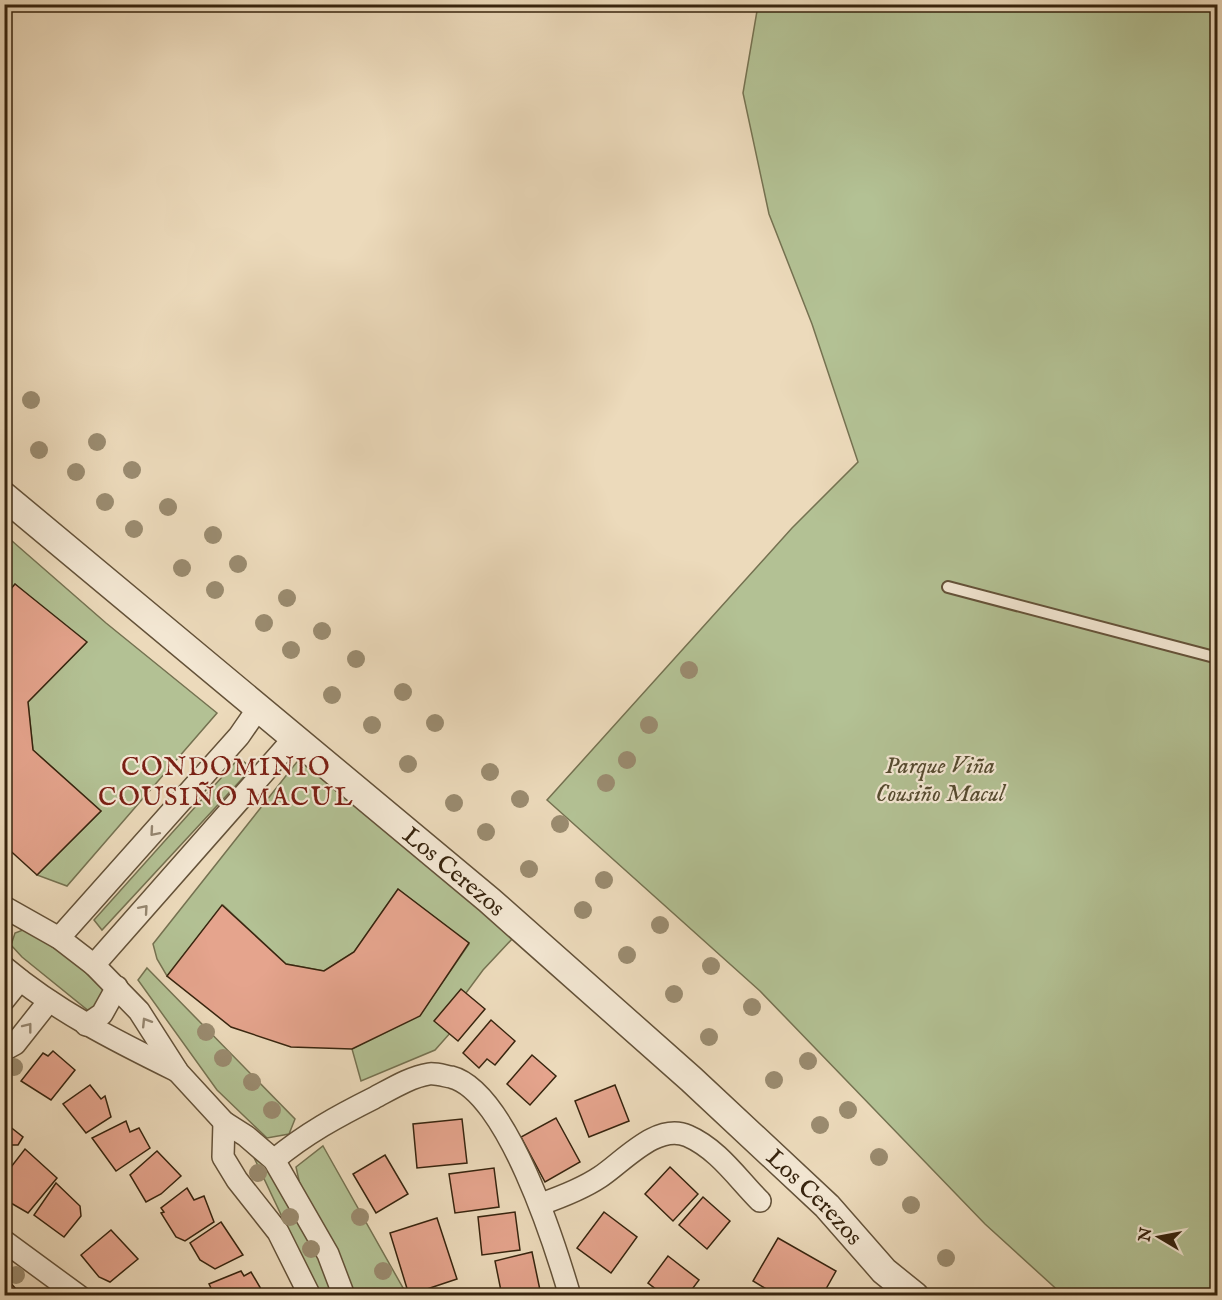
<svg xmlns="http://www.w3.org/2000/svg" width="1222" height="1300" viewBox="0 0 1222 1300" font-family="'IM FELL English',serif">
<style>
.green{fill:#b3c194;stroke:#757251;stroke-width:1.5}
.building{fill:#e5a48d;stroke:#37240e;stroke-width:1.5}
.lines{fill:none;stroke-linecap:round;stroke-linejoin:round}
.service-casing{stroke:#645239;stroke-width:14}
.minor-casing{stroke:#645239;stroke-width:24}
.tertiary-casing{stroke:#645239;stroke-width:30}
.service{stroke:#f3e7d3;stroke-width:10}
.minor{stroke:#f3e7d3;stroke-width:21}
.tertiary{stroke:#f3e7d3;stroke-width:27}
.tree{fill:#9a8b6f}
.oneway{stroke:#958670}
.labels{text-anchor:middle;stroke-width:4.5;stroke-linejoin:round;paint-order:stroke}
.park-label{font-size:24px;font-style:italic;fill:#564b30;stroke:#f3e7d3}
.street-label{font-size:24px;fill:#37240e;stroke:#f3e7d3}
.neighbourhood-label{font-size:26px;letter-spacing:1.5px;fill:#7a1f14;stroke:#f3e7d3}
</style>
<rect width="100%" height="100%" fill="#ecdabb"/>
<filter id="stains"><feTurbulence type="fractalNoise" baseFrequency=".00333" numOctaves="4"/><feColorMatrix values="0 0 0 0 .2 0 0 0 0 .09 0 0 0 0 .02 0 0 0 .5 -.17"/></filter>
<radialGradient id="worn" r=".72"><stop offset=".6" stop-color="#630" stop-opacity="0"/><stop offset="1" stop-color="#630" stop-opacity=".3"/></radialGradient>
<!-- green -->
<g class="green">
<polygon points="758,5 1217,5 1217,1295 1063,1295 985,1224 760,991 547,800 792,528 858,462 812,324 769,214 743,93"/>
<polygon points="4,534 106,623 217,713 67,886 37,875 101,811 33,750 28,702 85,644 15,584 5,597"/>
<polygon points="304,753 513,938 483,970 460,1001 452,1031 435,1050 361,1081 352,1049 420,1015 469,944 398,889 354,952 324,971 286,964 223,905 167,976 157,959 153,944"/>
<polygon points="239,758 252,768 102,930 94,920"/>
<polygon points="28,928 107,987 106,1001 90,1012 22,957 11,945 15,933"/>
<polygon points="147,968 295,1119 289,1134 267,1138 217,1090 138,980"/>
<polygon points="323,1146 407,1295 356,1295 300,1185 296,1167"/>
<polygon points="256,1148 341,1295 319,1295 250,1149"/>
</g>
<!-- building -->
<g class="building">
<polygon points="15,584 87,642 28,702 33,750 101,811 37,875 4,845 4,597"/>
<polygon points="398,889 469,943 420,1016 352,1049 291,1047 231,1027 167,976 222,905 286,964 324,971 354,952"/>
<polygon points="461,989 485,1009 458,1041 434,1021"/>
<polygon points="491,1020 515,1041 495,1065 487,1059 479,1068 463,1053"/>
<polygon points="53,1051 75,1070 51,1100 21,1081 43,1053 48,1056"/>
<polygon points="532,1055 556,1076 530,1105 507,1084"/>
<polygon points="90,1085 101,1099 105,1096 111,1117 86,1133 63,1104"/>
<polygon points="615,1085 629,1121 589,1137 575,1101"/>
<polygon points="556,1118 580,1162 545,1182 521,1137"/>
<polygon points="462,1119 467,1163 417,1168 413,1124"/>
<polygon points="126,1121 130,1132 139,1128 150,1148 116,1171 92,1138"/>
<polygon points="4,1122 23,1137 18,1145 10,1145 4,1157"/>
<polygon points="25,1149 57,1178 28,1213 4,1199 4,1176"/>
<polygon points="157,1151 181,1176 161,1194 146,1202 130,1175"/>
<polygon points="385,1155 408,1194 376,1213 353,1174"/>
<polygon points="670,1167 698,1194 673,1221 645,1194"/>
<polygon points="494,1168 499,1207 455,1213 449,1174"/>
<polygon points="56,1183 80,1206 81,1216 64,1237 34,1215"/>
<polygon points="187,1188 194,1200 204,1196 214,1222 185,1241 176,1237 161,1213 164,1212 161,1208"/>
<polygon points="703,1197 730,1221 707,1249 679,1225"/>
<polygon points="515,1212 520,1250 482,1255 478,1217"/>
<polygon points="604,1212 637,1237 611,1273 577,1248"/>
<polygon points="437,1218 457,1279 409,1295 390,1233"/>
<polygon points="221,1222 243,1255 215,1269 200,1260 190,1243"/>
<polygon points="111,1230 138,1259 110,1282 99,1277 81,1255"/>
<polygon points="778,1238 836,1271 822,1296 778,1296 753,1281"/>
<polygon points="532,1252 540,1290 502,1296 495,1261"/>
<polygon points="668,1256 699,1280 687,1296 665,1296 648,1283"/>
<polygon points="241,1271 244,1276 251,1272 261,1289 262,1296 215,1296 209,1284"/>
<polygon points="4,1276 17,1290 12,1296 4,1296"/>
</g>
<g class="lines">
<defs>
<polyline id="service" points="948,587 1218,658"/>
<g id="minor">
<polyline points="4,907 59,938 94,965 139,1011 178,1072 224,1122 246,1136 274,1160 328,1254 344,1296"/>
<polyline points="59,938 239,736 259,707"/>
<polyline points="94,965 295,737"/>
<path d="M4,967C56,1011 116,1041 177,1071"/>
<polyline points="4,1000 20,980"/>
<polyline points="86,1025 102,1014 117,987"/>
<polyline points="4,1050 15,1044 49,1001"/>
<polyline points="224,1122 223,1157 237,1180 278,1232 310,1296"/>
<path d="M274,1160C305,1134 338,1116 374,1098C391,1089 410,1077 429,1074C435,1073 445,1076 451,1077C507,1091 555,1245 570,1296"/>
<path d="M541,1204C561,1197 582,1189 600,1177C623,1162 657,1122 688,1136C718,1149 738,1179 760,1201"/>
<polyline points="4,1241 79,1296"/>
</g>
<g id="tertiary">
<path id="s1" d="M4,496L489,900L691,1079L827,1206L884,1271L915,1296"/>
</g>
</defs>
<!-- service casing -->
<use href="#service" class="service-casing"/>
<!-- minor casing -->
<use href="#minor" class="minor-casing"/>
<!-- tertiary casing -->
<use href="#tertiary" class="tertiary-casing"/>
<!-- service -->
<use href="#service" class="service"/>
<!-- minor -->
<use href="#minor" class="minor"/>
<!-- tertiary -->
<use href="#tertiary" class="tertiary"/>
</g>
<!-- trees -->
<g class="tree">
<circle cx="31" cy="400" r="9"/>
<circle cx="97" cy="442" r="9"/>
<circle cx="39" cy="450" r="9"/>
<circle cx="132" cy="470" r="9"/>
<circle cx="76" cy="472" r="9"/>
<circle cx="105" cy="502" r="9"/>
<circle cx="168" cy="507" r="9"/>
<circle cx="134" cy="529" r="9"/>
<circle cx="213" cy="535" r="9"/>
<circle cx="238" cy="564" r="9"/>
<circle cx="182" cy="568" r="9"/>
<circle cx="215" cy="590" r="9"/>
<circle cx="287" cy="598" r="9"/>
<circle cx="264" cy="623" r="9"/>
<circle cx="322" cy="631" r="9"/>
<circle cx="291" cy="650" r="9"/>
<circle cx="356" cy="659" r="9"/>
<circle cx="689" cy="670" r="9"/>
<circle cx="403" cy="692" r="9"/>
<circle cx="332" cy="695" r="9"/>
<circle cx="435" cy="723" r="9"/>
<circle cx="372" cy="725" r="9"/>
<circle cx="649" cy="725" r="9"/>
<circle cx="627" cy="760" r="9"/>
<circle cx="408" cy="764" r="9"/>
<circle cx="490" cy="772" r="9"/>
<circle cx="606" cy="783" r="9"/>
<circle cx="520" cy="799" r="9"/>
<circle cx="454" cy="803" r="9"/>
<circle cx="560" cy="824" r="9"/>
<circle cx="486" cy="832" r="9"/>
<circle cx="529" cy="869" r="9"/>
<circle cx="604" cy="880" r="9"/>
<circle cx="583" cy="910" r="9"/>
<circle cx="660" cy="925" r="9"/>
<circle cx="627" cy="955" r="9"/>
<circle cx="711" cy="966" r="9"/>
<circle cx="674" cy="994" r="9"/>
<circle cx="752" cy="1007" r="9"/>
<circle cx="206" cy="1032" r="9"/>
<circle cx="709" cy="1037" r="9"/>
<circle cx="223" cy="1058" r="9"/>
<circle cx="808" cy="1061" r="9"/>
<circle cx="14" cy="1067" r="9"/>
<circle cx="774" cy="1080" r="9"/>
<circle cx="252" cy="1082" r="9"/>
<circle cx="272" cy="1110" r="9"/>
<circle cx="848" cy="1110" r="9"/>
<circle cx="820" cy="1125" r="9"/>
<circle cx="879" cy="1157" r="9"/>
<circle cx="258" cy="1173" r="9"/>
<circle cx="911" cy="1205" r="9"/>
<circle cx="290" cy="1217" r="9"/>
<circle cx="360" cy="1217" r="9"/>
<circle cx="311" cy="1249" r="9"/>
<circle cx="946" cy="1258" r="9"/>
<circle cx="383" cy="1271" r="9"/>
<circle cx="16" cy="1275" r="9"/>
</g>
<!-- one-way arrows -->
<defs><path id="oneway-chevron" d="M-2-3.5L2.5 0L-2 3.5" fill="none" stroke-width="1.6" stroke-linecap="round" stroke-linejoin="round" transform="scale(1.5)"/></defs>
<g class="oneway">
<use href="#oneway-chevron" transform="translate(154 832) rotate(131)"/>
<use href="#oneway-chevron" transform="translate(144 909) rotate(-49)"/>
<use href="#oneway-chevron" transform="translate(146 1022) rotate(-122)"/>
<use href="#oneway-chevron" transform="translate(28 1027) rotate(-52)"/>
</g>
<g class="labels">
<!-- park labels -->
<g class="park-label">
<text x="940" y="773">Parque Viña<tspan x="940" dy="28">Cousiño Macul</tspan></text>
</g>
<!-- street labels -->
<g class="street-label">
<text dy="8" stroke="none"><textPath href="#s1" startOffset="586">Los Cerezos</textPath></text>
<text dy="8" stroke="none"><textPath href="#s1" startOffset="1072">Los Cerezos</textPath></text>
</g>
<!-- neighbourhood labels -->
<g class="neighbourhood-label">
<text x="226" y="775">CONDOMINIO<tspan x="226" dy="30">COUSIÑO MACUL</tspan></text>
</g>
</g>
<!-- margin -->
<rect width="1222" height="1300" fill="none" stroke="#ecdabb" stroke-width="24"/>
<rect x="6" y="6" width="1210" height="1288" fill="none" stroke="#37240e" stroke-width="3"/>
<rect x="12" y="12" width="1198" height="1276" fill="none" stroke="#37240e" stroke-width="1.5"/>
<!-- north arrow -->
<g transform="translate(1159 1237) rotate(280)" stroke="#f3e7d3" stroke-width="4.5" paint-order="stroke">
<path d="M0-4.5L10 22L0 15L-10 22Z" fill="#37240e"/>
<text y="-9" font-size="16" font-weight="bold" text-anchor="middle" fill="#37240e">N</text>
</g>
<rect width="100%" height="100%" filter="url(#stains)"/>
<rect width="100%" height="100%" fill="url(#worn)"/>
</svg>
